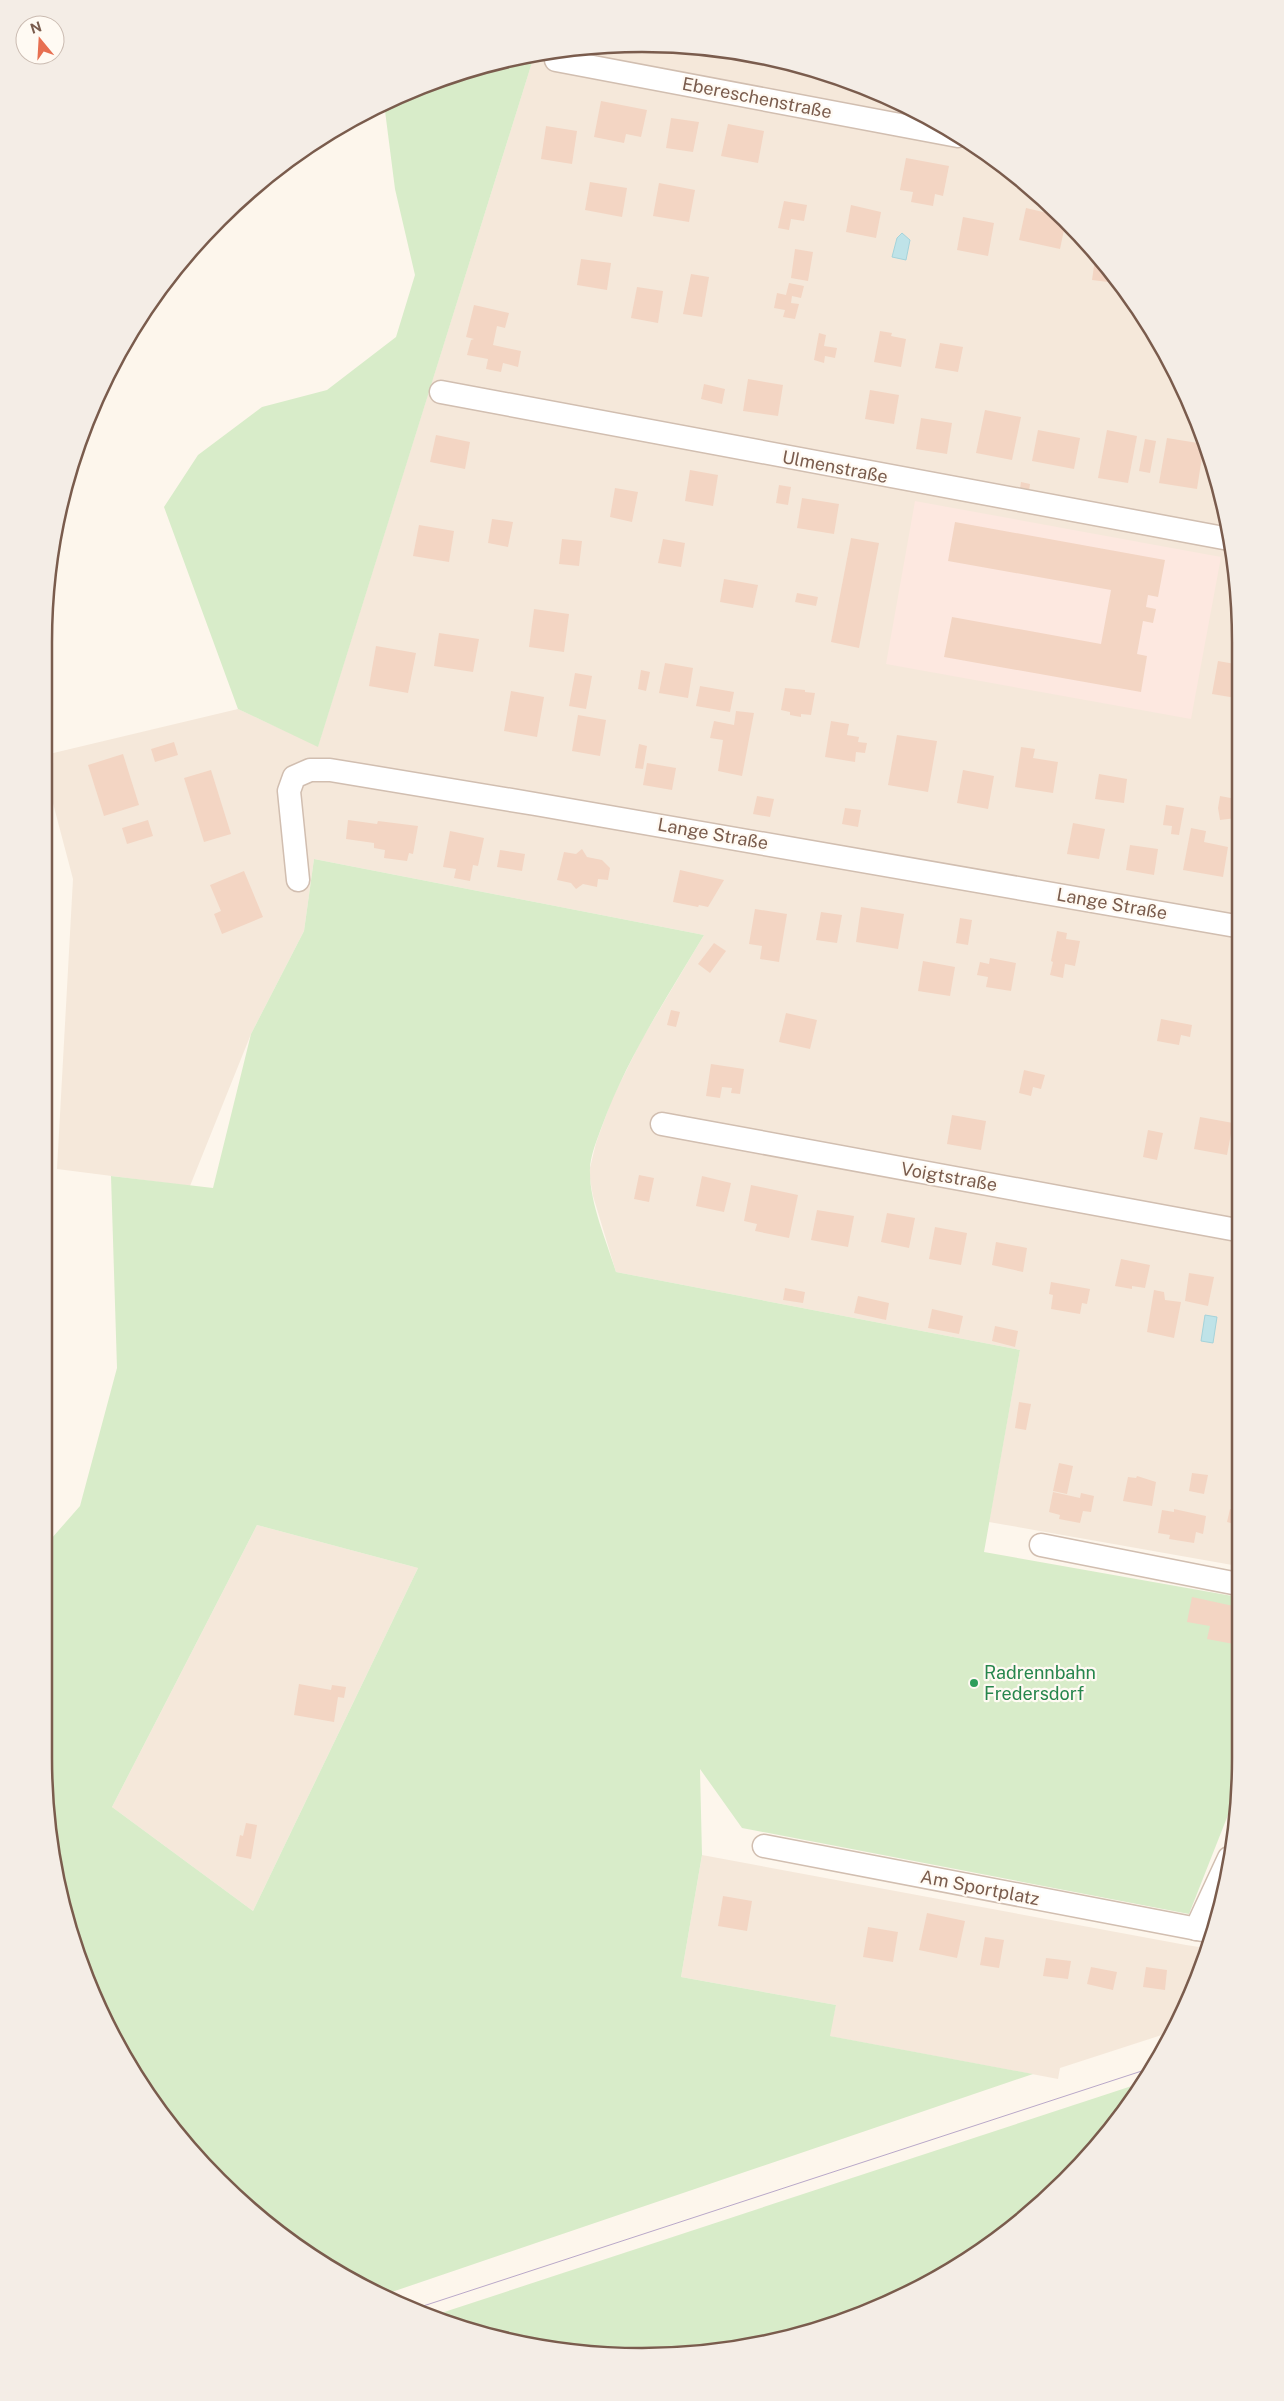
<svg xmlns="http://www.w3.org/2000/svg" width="1284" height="2401" viewBox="0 0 1284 2401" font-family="'Public Sans',sans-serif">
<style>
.residential{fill:#f5e8da}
.commercial{fill:#fde8e0}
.green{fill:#d8ecc9;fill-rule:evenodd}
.water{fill:#bfe3e8;stroke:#a5d3da}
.building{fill:#f3d5c3}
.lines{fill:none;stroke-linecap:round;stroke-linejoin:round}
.minor-casing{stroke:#d1beb0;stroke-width:25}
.minor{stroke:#fff;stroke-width:22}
.tram{stroke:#b9a8c9;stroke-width:1}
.leisure-dot{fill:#2e9e5b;stroke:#fffaf3;stroke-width:2}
.labels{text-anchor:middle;stroke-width:4.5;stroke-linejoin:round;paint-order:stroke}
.street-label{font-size:18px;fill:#7a5c4d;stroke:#fffaf3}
.leisure-label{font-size:18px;fill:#27864d;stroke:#fffaf3;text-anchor:start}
.rim{fill:none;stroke:#7a5c4d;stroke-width:2.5}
</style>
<rect width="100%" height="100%" fill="#fdf6ec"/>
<!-- residential -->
<g class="residential">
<polygon points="603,45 720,49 834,75 941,124 1037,192 1139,309 1208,449 1235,564 1238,1566 989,1522 1020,1350 616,1272 593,1196 590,1179 589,1172 596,1143 612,1099 642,1039 704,935 314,859 304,931 251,1034 190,1186 57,1169 73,879 45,773 45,755 238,709 318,746 534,56"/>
<polygon points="257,1525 418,1568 253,1911 112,1807"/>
<polygon points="702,1855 1186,1945 1206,1948 1171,2032 1060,2068 1058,2079 829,2036 836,2005 681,1977"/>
</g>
<!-- commercial -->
<polygon class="commercial" points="915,501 1221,557 1191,719 886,664"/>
<!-- green -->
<g class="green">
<polygon points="534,56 318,747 238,709 164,507 198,455 262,407 327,390 396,337 415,275 395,189 384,103 487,64"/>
<path d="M314,859L704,935C667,997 627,1058 602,1126C597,1140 589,1158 590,1173C590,1204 607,1242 616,1272L1020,1350L984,1552L1238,1597L1239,1787L1189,1914L742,1828L700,1769L702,1855L681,1977L836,2005L830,2036L1033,2074L383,2295L310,2257L247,2209L168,2123L124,2058L76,1952L55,1875L44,1759V1547L80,1506L117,1368L111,1176L213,1188L251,1034L304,931ZM257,1525L418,1568L253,1911L112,1807Z"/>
<polygon points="1144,2082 1116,2123 1037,2209 974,2257 871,2312 797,2337 681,2356 603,2356 487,2337 429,2317"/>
</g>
<!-- water -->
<g class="water">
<polygon points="902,233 910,240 906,260 892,257 897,238"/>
<polygon points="1205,1315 1217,1317 1213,1343 1201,1341"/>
</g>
<!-- building -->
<g class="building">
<polygon points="601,101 647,110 641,137 626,134 624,143 594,137"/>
<polygon points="671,118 699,122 693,152 666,148"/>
<polygon points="728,124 764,131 758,163 721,156"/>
<polygon points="546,126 577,131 572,164 541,159"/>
<polygon points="906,158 949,166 943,196 935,194 933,206 911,202 913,192 900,190"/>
<polygon points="590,182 627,188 622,217 585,210"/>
<polygon points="659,183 695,190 689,222 653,216"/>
<polygon points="784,201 807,205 804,221 791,219 789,230 778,228"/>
<polygon points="851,205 881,212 876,238 846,232"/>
<polygon points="1026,208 1056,215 1065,225 1060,249 1019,240"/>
<polygon points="963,217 994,223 988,256 957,250"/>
<polygon points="795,249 813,252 808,281 791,278"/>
<polygon points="581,259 611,263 607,290 577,285"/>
<polygon points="1095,259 1105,271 1116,283 1092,280"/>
<polygon points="691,274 709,277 702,317 683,314"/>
<polygon points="789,283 804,286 801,298 792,296 791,303 799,304 795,319 783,317 785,310 774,308 777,293 786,295"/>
<polygon points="637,287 663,291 658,323 631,318"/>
<polygon points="474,305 509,313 505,328 497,326 493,345 521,351 518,367 503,363 501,372 486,369 488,359 467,355 471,340 474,339 466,337"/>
<polygon points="880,331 892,333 891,336 906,339 901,367 874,362"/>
<polygon points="819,333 826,335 824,346 837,348 835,358 825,356 824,363 814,360"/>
<polygon points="940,343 963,347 958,372 935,368"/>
<polygon points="748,379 783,385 778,416 743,411"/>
<polygon points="704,384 725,389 722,404 701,399"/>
<polygon points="870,390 899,395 894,424 865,419"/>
<polygon points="985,410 1021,417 1012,460 976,453"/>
<polygon points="921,418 952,423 947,454 916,449"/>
<polygon points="1038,430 1080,438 1074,469 1032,461"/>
<polygon points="1107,430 1137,436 1128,483 1098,478"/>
<polygon points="436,435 470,442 465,469 430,462"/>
<polygon points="1167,438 1204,444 1197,489 1159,483"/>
<polygon points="1145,439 1156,441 1150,473 1139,471"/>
<polygon points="690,470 718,475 713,506 685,501"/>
<polygon points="1021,482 1030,484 1029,491 1020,489"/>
<polygon points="779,485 791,487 788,505 776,503"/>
<polygon points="615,488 638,492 632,522 610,517"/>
<polygon points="802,498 839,504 834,534 797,528"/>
<polygon points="492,519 513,522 508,547 488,543"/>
<polygon points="955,522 1165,560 1158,597 1148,595 1146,607 1156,609 1153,623 1143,621 1137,654 1147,656 1141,692 944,657 952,617 1101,644 1111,590 948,561"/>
<polygon points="419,525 454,531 449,562 413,556"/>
<polygon points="851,538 879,543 859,648 831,642"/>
<polygon points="562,539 582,541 579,566 559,564"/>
<polygon points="663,539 685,543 681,567 658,563"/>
<polygon points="724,579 758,585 753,608 720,602"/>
<polygon points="797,593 818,597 816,606 795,602"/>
<polygon points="534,609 569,614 564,652 529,647"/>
<polygon points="439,633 479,639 473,672 434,666"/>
<polygon points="376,646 416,653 408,693 369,686"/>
<polygon points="1218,661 1235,664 1236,698 1212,694"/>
<polygon points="665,663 693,668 688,698 659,693"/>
<polygon points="641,670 650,672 646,691 638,689"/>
<polygon points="575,673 592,676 586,709 569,706"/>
<polygon points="700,686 734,692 730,712 696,706"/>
<polygon points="785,688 805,690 805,692 815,693 811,715 801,714 801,717 790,715 790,712 781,710"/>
<polygon points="511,691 544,697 537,737 504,731"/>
<polygon points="736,711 754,713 742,776 718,771 723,740 710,738 714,721 734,725"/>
<polygon points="578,715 606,720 600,756 572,751"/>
<polygon points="831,721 849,724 847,735 859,737 858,742 867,743 865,753 856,752 855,762 825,757"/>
<polygon points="897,735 937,741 928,792 888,785"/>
<polygon points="174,742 178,755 155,762 151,749"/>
<polygon points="639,744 647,746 643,769 635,768"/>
<polygon points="1021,747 1035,749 1033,758 1058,762 1053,793 1015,787"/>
<polygon points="123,754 139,805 104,816 88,765"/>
<polygon points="647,763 676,768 672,790 643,785"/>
<polygon points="211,770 231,834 204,842 184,778"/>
<polygon points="963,770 994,776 988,809 957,803"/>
<polygon points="1099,774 1127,779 1124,803 1095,799"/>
<polygon points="757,796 774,799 770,817 753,814"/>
<polygon points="1220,796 1236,799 1236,818 1220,820 1218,808"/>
<polygon points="1166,805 1184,808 1179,835 1171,834 1172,826 1163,825"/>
<polygon points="845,808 861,810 858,827 842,824"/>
<polygon points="148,820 153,836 127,844 122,828"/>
<polygon points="348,820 377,824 378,821 418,826 413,854 409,853 407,861 384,858 385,850 374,848 374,843 346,839"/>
<polygon points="1073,823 1105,829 1099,859 1067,854"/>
<polygon points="1191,828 1206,831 1204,842 1228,847 1223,877 1183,870"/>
<polygon points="450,831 484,838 478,866 473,865 470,881 454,878 456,869 443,867"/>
<polygon points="1130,845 1158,849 1154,875 1126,870"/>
<polygon points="582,849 587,857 602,860 610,868 608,880 598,879 597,887 583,884 576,889 571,883 557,880 564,852 576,854"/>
<polygon points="500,850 525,854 522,871 497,867"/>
<polygon points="680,870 724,880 708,907 699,905 698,907 673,902"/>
<polygon points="244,871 263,917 222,934 214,914 221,911 210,885"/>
<polygon points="861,907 904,914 898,949 856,942"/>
<polygon points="755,909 787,914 779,962 760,959 762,946 749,944"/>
<polygon points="821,912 842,915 837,943 816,940"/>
<polygon points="960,918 972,920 968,945 956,943"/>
<polygon points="1057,931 1067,933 1066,939 1080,941 1075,966 1065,964 1063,978 1050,975 1053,962 1051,961"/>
<polygon points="714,943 726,951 710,973 698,964"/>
<polygon points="990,958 1016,963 1011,991 986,987 988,977 977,975 980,962 989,964"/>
<polygon points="923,961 955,967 950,996 918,991"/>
<polygon points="1235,970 1236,970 1236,993 1231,992"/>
<polygon points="671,1010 680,1012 676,1027 667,1025"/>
<polygon points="786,1013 817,1020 810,1049 779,1042"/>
<polygon points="1161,1019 1192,1025 1190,1037 1181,1035 1179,1045 1157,1041"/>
<polygon points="711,1064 744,1069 740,1094 731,1093 732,1088 722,1087 720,1098 706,1096"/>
<polygon points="1024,1070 1045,1075 1041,1089 1033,1087 1031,1096 1019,1093"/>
<polygon points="952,1115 986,1121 981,1150 947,1144"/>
<polygon points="1200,1117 1233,1123 1227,1155 1194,1149"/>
<polygon points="1148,1130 1163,1133 1157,1160 1143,1157"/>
<polygon points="639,1175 654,1178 649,1202 634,1199"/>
<polygon points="702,1176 731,1183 724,1212 696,1206"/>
<polygon points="751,1185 798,1195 789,1238 755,1231 757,1224 744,1221"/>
<polygon points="817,1210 854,1216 848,1247 811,1240"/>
<polygon points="887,1213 915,1218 909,1248 881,1242"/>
<polygon points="935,1227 967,1233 961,1265 929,1259"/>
<polygon points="996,1242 1027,1248 1023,1272 992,1265"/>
<polygon points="1121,1259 1150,1265 1145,1288 1132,1286 1132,1289 1115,1286"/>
<polygon points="1189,1273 1214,1277 1208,1306 1185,1301"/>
<polygon points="1051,1282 1090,1289 1087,1304 1082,1303 1080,1314 1051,1309 1053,1295 1049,1294"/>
<polygon points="785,1288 805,1292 803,1303 783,1300"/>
<polygon points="1154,1290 1164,1292 1165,1300 1181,1302 1174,1338 1147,1332"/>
<polygon points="858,1296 889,1303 886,1320 854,1313"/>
<polygon points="932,1309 963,1316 959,1334 928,1328"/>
<polygon points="995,1326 1018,1331 1015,1347 992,1341"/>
<polygon points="1019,1402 1031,1404 1026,1430 1015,1428"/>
<polygon points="1059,1463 1073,1466 1067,1494 1053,1491"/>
<polygon points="1192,1473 1208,1475 1204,1494 1189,1491"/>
<polygon points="1137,1476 1156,1482 1152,1506 1123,1501 1128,1477 1136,1478"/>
<polygon points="1053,1492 1080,1498 1081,1493 1094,1496 1091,1512 1083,1511 1080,1523 1059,1519 1060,1515 1049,1512"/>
<polygon points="1174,1509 1206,1516 1203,1534 1196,1532 1194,1543 1169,1539 1170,1535 1158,1533 1162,1510 1174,1512"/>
<polygon points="1230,1509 1238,1511 1238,1525 1227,1522"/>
<polygon points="1192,1597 1238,1607 1239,1645 1207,1639 1210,1626 1187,1622"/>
<polygon points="299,1684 331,1690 332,1685 346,1687 344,1698 338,1697 334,1722 294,1715"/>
<polygon points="246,1823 257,1825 251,1859 236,1856 240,1835 243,1836"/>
<polygon points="723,1896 752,1901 747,1931 718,1926"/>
<polygon points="927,1913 965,1921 957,1958 919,1950"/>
<polygon points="868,1927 898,1932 893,1962 863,1957"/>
<polygon points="985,1937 1004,1940 999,1968 980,1965"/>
<polygon points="1046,1958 1071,1961 1068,1979 1043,1976"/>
<polygon points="1091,1967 1117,1972 1113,1990 1087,1984"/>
<polygon points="1146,1967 1167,1970 1165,1990 1143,1987"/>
</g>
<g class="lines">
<defs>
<g id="minor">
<polyline points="556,60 958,136"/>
<polyline points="441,392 1229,539"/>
<polyline points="298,880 289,791 294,777 310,770 330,770 535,804 1236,926"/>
<polyline points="662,1124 1237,1230"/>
<polyline points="1041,1545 1238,1584"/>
<polyline points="764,1846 1213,1932"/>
<polyline points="1196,1929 1229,1858"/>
</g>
</defs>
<!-- minor casing -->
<use href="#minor" class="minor-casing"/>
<!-- minor -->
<use href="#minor" class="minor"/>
<!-- tram -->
<polyline class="tram" points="411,2310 1154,2067"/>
</g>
<!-- markers -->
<circle class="leisure-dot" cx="974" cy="1683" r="5"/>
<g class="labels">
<!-- street labels -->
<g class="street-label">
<text transform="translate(757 98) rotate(11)" y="6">Ebereschenstraße</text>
<text transform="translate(835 467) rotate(11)" y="6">Ulmenstraße</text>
<text transform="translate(713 834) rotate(10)" y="6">Lange Straße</text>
<text transform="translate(1112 904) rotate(10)" y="6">Lange Straße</text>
<text transform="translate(949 1177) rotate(10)" y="6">Voigtstraße</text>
<text transform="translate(980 1888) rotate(11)" y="6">Am Sportplatz</text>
</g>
<!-- leisure labels -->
<g class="leisure-label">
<text x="984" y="1679">Radrennbahn<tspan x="984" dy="21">Fredersdorf</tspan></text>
</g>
</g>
<!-- crop -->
<path d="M0 0H1284V2401H0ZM642 52H642A590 590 0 0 1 1232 642V1758A590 590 0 0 1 642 2348H642A590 590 0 0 1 52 1758V642A590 590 0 0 1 642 52Z" fill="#f4ede6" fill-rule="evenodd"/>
<path class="rim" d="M642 52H642A590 590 0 0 1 1232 642V1758A590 590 0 0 1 642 2348H642A590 590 0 0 1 52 1758V642A590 590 0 0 1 642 52Z"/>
<!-- north arrow -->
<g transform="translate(40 40) rotate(342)"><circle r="24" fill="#fffaf3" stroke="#cabbb1"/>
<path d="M0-4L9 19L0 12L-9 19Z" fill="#e76f51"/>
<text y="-8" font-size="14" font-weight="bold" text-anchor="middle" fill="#7a5c4d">N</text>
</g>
</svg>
